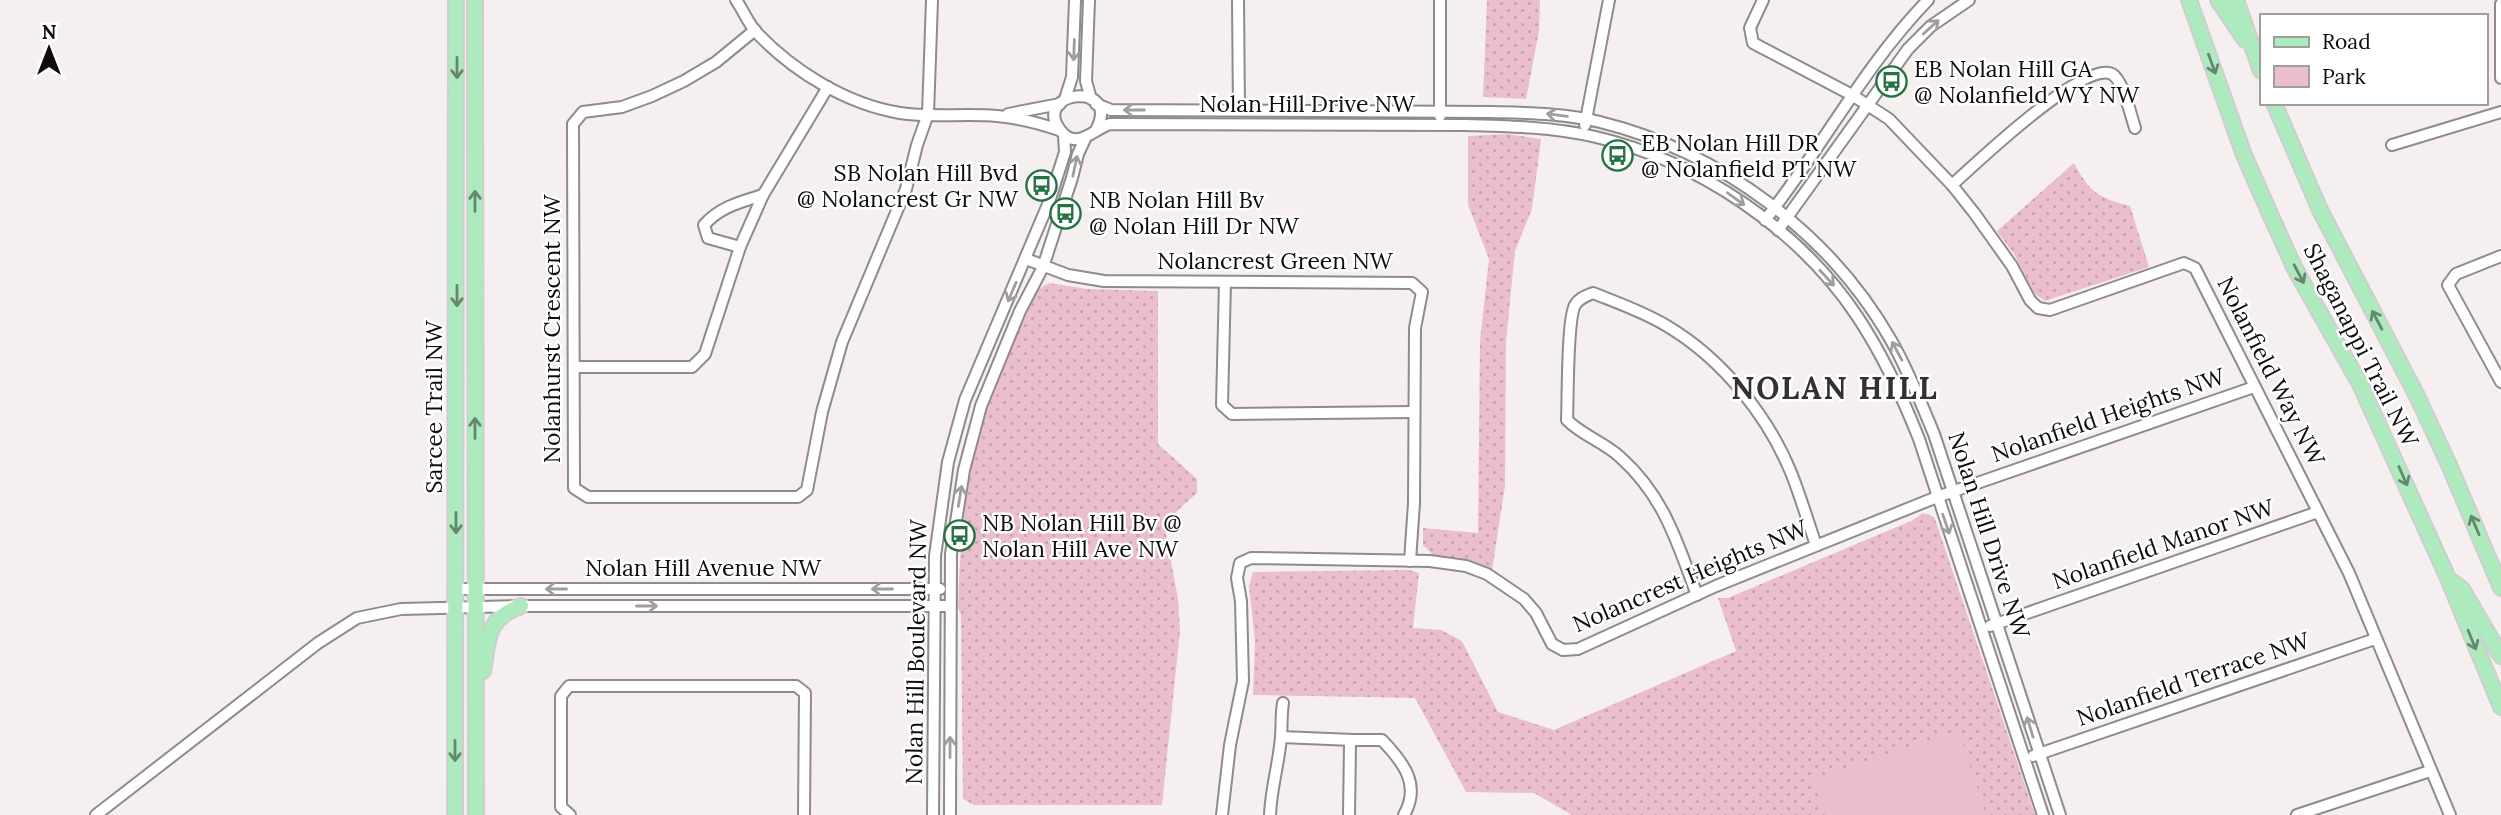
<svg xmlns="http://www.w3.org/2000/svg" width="2501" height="815" viewBox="0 0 2501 815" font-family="Lora,serif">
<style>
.green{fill:url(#green-dots)}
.pitch{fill:#eabfcb}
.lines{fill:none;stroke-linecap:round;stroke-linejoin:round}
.minor-casing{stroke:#908a8c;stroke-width:14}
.major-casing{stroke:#cfcece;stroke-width:18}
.minor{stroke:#fff;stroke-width:10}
.major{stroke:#adebbf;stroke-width:14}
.oneway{stroke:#9f9e9e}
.oneway2{stroke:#65876e}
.labels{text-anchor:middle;stroke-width:5;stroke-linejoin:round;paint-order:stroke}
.poi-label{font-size:23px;fill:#0e0c0c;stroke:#fff;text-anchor:start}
.street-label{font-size:23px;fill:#0e0c0c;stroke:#fff}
.district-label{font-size:30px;font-weight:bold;letter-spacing:2px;fill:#353032;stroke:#fff}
</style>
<defs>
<pattern id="green-dots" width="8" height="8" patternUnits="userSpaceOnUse" patternTransform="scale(1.75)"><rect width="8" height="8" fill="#eabfcb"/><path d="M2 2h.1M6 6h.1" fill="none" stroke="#c8a3ad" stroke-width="1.8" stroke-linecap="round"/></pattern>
</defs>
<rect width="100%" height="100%" fill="#f5eff0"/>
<!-- green -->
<g class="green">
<polygon points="1487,0 1540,0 1539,31 1526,99 1483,97"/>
<polygon points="1508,134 1541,139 1532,209 1515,251 1506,342 1505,486 1492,570 1462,558 1433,555 1423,545 1423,528 1478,533 1480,341 1489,259 1468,205 1468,136"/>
<path d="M2074,163C2089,192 2099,198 2130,206L2149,267L2045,301L2035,294L2014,254L1997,231Z"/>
<path d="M1049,283L1087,289L1158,291V444L1197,479V493L1164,523L1178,599L1180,631L1162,805H974L963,799L961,614L958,608C959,561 963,515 971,469C983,406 1010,346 1039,289Z"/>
<polygon points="1923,513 1934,517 1936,522 2035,815 1572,815 1534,793 1466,792 1415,698 1253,695 1255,641 1249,586 1253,572 1409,570 1419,573 1413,628 1441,630 1462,641 1498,712 1554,730 1736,651 1718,598 1728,598 1911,521"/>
</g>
<!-- pitch -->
<polygon class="pitch" points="1959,731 1986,815 1826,815 1814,779"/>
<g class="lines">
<defs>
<g id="minor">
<path d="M736,0C743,10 748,23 756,32C793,71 846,104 900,113C931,118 965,113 997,116C1018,118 1039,123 1059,130"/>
<polyline points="1089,0 1086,81 1091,99"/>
<polyline points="1238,0 1239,110"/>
<polyline points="1440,0 1440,116"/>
<polyline points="1763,0 1750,28 1753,43 1852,95 1889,119 1952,185 1975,214 2012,266 2030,300 2038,308 2050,310 2184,263 2195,268 2349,573 2450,815"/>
<polyline points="2501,4 2501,78"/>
<polyline points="755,30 716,62 684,81 652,96 622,107 583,112 573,124 574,488 588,497 798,497 807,490 822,412 842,342 906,189 917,145 928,114 932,0"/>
<polyline points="1065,99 1072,77 1075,0"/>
<path d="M1096,104L1111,110L1490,112C1527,113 1564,113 1600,122C1721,152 1831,234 1892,342C1909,372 1921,403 1934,434L2060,815"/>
<polyline points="1008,114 1060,104"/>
<polyline points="1585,125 1609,0"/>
<path d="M1096,130C1123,79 1029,91 1061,131C1076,151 1094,129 1110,124L1464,125C1508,126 1553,127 1596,137C1698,161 1799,229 1857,316C1883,355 1902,396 1919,439L2043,815"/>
<polyline points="2392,145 2501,112"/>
<path d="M1952,185C1975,164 2084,60 2112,74C2123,80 2131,116 2135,128"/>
<path d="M1765,220C1822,148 1864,66 1928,0"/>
<polyline points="1778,230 1908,49 1931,26 1969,0"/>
<path d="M740,247L708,238L704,225C720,207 740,202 763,195"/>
<polyline points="2501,256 2456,274 2448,285 2501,382"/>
<polyline points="1026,259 1068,275 1104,281 1412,283 1422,292 1415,328 1414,503 1410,561"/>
<polyline points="1225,283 1222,405 1232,414 1414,412"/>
<polyline points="574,367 692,367 705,354 740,247 763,195 828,87"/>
<polyline points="456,589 940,589"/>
<path d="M1697,595C1677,542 1664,496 1620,457C1604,442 1583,436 1567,420C1568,399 1567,319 1575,305C1579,298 1586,296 1593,293C1618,303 1644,312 1667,326C1721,358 1768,415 1792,475C1801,498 1808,522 1816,545"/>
<polyline points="1990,626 2318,512"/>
<polyline points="1281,737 1353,740"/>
<polyline points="2033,756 2375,639"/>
<polyline points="96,815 318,643 357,618 401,609 521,606 949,606"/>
<polyline points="570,815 561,807 561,696 569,686 796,686 805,693 804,815"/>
<polyline points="933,815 935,556 948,462 965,400 1049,202 1065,152 1064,135"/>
<polyline points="950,815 951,554 964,470 981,406 1020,311 1043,267 1072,178 1078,154 1085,139"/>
<polyline points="1222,815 1230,745 1243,681 1241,601 1237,578 1240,563 1251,558 1430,561 1466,566 1487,574 1524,599 1536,613 1552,644 1563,650 1578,649 1716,586 1937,497 2254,387"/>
<path d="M1270,815C1271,788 1279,763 1281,737C1282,725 1281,715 1283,703"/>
<path d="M1349,815L1350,744L1353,740H1382C1404,763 1421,785 1404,815"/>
<polyline points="2297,815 2430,771"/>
</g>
<g id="major">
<polyline points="475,0 476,815"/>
<polyline points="2189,0 2244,155 2270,214 2295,269 2360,384 2447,576 2501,707"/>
<polyline points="2218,0 2245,40"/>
<polyline points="2236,0 2261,71"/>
<polyline points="2274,103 2320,210 2417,396 2450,467 2501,588"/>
<polyline points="2453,582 2462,589 2501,656"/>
<path d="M483,671C489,639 485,619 521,606"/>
<polyline points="455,815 456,0"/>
</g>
</defs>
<!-- minor casing -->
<use href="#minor" class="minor-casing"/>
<!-- major casing -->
<use href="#major" class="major-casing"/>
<!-- minor -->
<use href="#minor" class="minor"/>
<!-- major -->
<use href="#major" class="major"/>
</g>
<!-- one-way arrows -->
<defs><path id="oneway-shaft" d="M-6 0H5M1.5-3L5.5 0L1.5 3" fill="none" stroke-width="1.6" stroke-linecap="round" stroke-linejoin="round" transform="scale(1.75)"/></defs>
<g class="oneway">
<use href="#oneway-shaft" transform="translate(1931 27) rotate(-42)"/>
<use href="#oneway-shaft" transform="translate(1074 50) rotate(92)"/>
<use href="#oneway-shaft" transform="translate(1134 110) rotate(180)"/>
<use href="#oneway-shaft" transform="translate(1557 115) rotate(-173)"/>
<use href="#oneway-shaft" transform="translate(1075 166) rotate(-78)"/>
<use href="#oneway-shaft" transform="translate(1736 199) rotate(36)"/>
<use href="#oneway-shaft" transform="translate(1827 278) rotate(47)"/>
<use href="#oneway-shaft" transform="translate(1012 292) rotate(113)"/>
<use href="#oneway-shaft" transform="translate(1897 351) rotate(-118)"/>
<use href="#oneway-shaft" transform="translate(960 496) rotate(-81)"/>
<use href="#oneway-shaft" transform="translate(1946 524) rotate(71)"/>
<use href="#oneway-shaft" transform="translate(556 589) rotate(-180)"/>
<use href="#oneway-shaft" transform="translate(882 589) rotate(-180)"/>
<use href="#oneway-shaft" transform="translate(647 606)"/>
<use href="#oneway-shaft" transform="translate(2030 727) rotate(-107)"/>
<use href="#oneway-shaft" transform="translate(950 747) rotate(-90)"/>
</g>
<g class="oneway2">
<use href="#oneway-shaft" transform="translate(2212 64) rotate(70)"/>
<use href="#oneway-shaft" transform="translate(457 68) rotate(90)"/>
<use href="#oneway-shaft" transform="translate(475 201) rotate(-90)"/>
<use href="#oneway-shaft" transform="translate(2299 274) rotate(62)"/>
<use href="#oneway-shaft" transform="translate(457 296) rotate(90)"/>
<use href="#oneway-shaft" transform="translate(2377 320) rotate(-118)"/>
<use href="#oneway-shaft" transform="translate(475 428) rotate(-90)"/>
<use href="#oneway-shaft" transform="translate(2403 476) rotate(66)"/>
<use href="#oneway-shaft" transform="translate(456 523) rotate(90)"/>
<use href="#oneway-shaft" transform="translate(2475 525) rotate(-113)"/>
<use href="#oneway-shaft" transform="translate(2472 640) rotate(68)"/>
<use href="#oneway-shaft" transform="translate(455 751) rotate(90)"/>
</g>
<!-- icons -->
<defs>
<symbol id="bus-ring" viewBox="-11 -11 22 22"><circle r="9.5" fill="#fff" stroke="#267241" stroke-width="1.5"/><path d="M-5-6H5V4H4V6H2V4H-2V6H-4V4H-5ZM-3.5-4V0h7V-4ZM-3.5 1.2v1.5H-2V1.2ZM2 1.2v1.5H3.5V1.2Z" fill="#267241"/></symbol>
</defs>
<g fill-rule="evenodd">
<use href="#bus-ring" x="1874" y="64" width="35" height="35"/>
<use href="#bus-ring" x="1600" y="138" width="35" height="35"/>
<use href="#bus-ring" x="1024" y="168" width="35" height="35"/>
<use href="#bus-ring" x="1048" y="196" width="35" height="35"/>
<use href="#bus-ring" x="942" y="518" width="35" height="35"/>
</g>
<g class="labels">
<!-- poi labels -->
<g class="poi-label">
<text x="1914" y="77">EB Nolan Hill GA<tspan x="1914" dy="26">@ Nolanfield WY NW</tspan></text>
<text x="1641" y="151">EB Nolan Hill DR<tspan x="1641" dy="26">@ Nolanfield PT NW</tspan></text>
<text x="1018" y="181" text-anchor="end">SB Nolan Hill Bvd<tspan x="1018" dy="26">@ Nolancrest Gr NW</tspan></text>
<text x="1089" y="208">NB Nolan Hill Bv<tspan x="1089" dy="26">@ Nolan Hill Dr NW</tspan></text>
<text x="982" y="531">NB Nolan Hill Bv @<tspan x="982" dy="26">Nolan Hill Ave NW</tspan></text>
</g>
<!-- street labels -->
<g class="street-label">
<text x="1307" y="112">Nolan Hill Drive NW</text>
<text x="1275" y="269">Nolancrest Green NW</text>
<text transform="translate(552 329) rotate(-90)" y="8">Nolanhurst Crescent NW</text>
<text transform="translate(2361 345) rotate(63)" y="8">Shaganappi Trail NW</text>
<text transform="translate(2271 371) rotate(63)" y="8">Nolanfield Way NW</text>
<text transform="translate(434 407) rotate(-90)" y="8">Sarcee Trail NW</text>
<text transform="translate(2108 415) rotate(-19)" y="8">Nolanfield Heights NW</text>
<text transform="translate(1989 535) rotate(72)" y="8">Nolan Hill Drive NW</text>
<text transform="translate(2163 544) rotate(-19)" y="8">Nolanfield Manor NW</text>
<text x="703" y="576">Nolan Hill Avenue NW</text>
<text transform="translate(1690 576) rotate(-23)" y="8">Nolancrest Heights NW</text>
<text transform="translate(916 652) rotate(-89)" y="8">Nolan Hill Boulevard NW</text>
<text transform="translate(2193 679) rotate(-19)" y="8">Nolanfield Terrace NW</text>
</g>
<!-- district labels -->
<g class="district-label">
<text x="1835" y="399">NOLAN HILL</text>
</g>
</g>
<!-- legend -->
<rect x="2260" y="14" width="228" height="91" fill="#ffffff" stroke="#9f9e9e" stroke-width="2"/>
<rect x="2274" y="37" width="35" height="10" fill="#adebbf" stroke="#9f9e9e" stroke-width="2"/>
<text x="2322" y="49" font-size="21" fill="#0e0c0c">Road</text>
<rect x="2274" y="66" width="35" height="21" fill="#eabfcb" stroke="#9f9e9e" stroke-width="2"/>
<text x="2322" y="84" font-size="21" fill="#0e0c0c">Park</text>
<!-- north arrow -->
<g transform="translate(49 49)" stroke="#ffffff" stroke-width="5" paint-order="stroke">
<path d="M0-5L12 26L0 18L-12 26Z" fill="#0e0c0c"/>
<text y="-10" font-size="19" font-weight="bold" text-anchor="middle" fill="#0e0c0c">N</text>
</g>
</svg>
